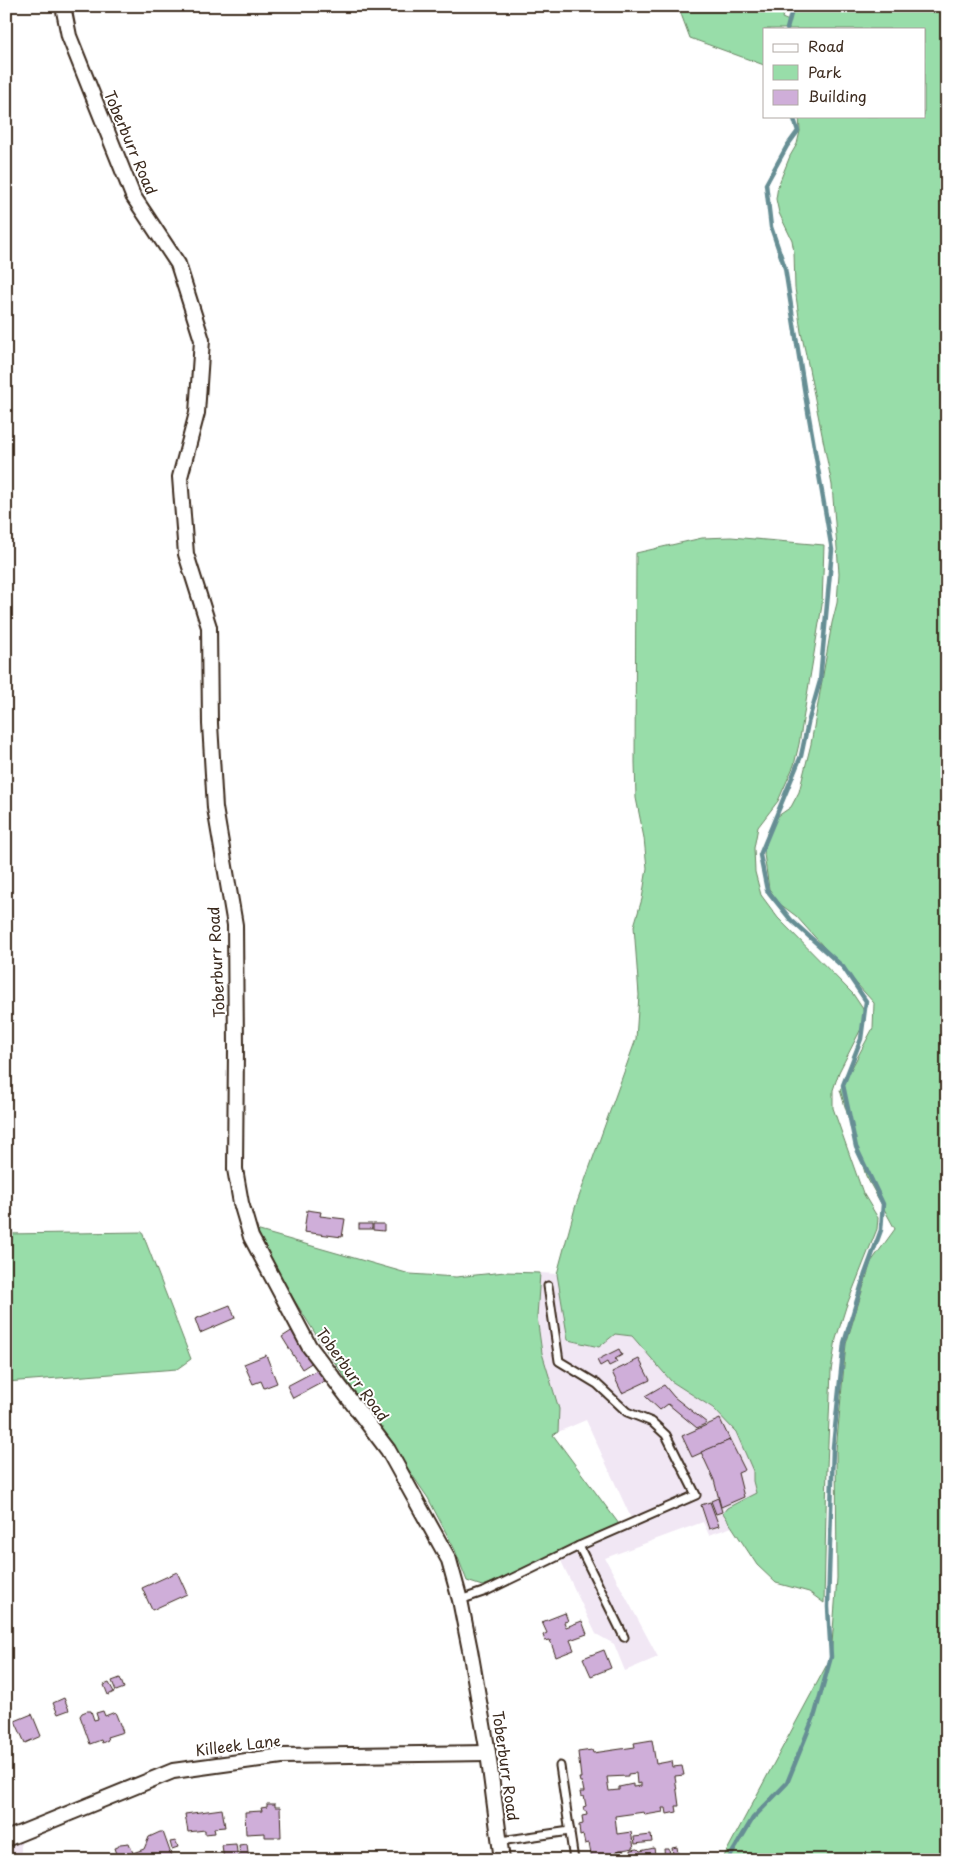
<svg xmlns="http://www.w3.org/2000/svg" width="953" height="1866" viewBox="0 0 953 1866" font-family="'Playpen Sans',sans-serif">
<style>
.built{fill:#f1e7f4}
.green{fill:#98dda9;stroke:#6a8464}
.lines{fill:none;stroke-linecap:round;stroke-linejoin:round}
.stream{stroke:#668e94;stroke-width:4.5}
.building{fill:#cfaed9;stroke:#3b2a1e;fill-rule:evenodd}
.lane-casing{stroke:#3b2a1e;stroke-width:11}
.street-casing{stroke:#3b2a1e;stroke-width:18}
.lane{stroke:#fff;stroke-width:7}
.street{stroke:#fff;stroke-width:14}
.labels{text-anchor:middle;stroke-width:4;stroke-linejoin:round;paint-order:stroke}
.street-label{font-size:15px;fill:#3b2a1e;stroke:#fff}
</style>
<rect width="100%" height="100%" fill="#fff"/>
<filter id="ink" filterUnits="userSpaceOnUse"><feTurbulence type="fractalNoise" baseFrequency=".02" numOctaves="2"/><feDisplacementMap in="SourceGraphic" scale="10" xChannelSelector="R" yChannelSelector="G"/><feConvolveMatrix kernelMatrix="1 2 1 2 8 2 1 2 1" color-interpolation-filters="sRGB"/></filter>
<g filter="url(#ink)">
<!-- built -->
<g class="built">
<polygon points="540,1273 557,1274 568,1340 615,1334 632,1336 671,1381 713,1408 736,1432 753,1471 753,1481 756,1494 727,1508 723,1513 732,1527 709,1535 703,1522 605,1558 658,1657 625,1671 614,1644 596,1634 562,1563 559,1552 631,1518 586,1420 558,1432 558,1409 542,1353 537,1317"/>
<polygon points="21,1841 21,1860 6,1860 6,1847"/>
</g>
<!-- green -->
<g class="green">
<polygon points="678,6 786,6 782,18 789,21 795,6 947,6 947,1860 722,1860 831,1657 837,1578 836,1450 846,1344 871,1262 895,1229 866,1176 840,1090 873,1028 874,1003 796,916 780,904 769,889 764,854 767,833 778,816 791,807 799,792 811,744 832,623 837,603 839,573 832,485 808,364 801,332 795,288 794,252 792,240 779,213 776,199 778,186 790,156 797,144 800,131 799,116 924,116 924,29 764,29 764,65 690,38"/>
<polygon points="731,537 824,545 822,605 799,744 794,765 778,801 758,827 754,848 755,872 761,895 778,918 853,994 863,1009 865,1021 839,1072 833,1090 833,1108 863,1193 878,1218 877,1229 846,1307 836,1339 831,1371 827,1467 824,1603 809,1592 776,1583 757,1565 723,1513 727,1508 756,1493 753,1481 753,1471 736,1432 713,1408 671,1381 632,1336 615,1334 599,1347 568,1340 557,1274 575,1208 636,1039 639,995 634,926 642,899 647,868 644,838 636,798 635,762 636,553 702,538"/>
<polygon points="256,1230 410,1274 456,1277 505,1272 540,1273 537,1317 542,1353 559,1409 558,1432 553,1435 619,1524 497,1581 482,1586 467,1581 455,1550 428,1498 320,1341 284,1284"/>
<polygon points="142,1232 191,1359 177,1369 6,1382 6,1234"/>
</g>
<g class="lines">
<!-- stream -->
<g class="stream">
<polyline points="787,29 793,6"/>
<polyline points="728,1860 753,1818 787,1783 815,1714 831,1657 828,1607 833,1447 844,1343 865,1274 881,1230 883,1204 856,1147 843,1085 861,1039 866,1001 843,967 791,920 767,890 760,855 801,756 808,723 820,681 832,550 805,394 785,268 771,227 766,184 787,146 798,131 793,116"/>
</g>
</g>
<!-- building -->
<g class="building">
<polygon points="307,1210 321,1212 320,1216 345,1219 342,1237 304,1232"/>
<rect x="359" y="1224" width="13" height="5"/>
<polygon points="373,1224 384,1224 384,1231 373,1230"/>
<polygon points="230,1305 235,1318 200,1333 195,1319"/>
<polygon points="293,1330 313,1362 302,1369 282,1337"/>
<polygon points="619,1349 622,1355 615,1359 617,1362 609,1366 607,1362 600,1366 597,1360"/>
<polygon points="266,1355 277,1383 264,1388 261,1381 253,1384 244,1364"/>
<polygon points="639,1359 650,1380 622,1393 612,1372"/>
<polygon points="321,1368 327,1380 293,1398 287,1386"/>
<polygon points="664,1385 674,1397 707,1423 697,1428 668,1404 660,1410 645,1396"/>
<polygon points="720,1419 730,1440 692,1457 682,1436"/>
<polygon points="730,1440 745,1470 738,1473 744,1497 721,1507 714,1480 701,1452"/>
<polygon points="718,1498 722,1512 716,1514 711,1501"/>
<polygon points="710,1502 719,1526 709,1529 701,1505"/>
<polygon points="177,1572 187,1594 152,1610 142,1588"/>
<polygon points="565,1613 568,1621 564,1622 566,1627 582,1621 587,1634 570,1640 574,1650 556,1657 550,1640 545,1641 543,1635 547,1633 542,1622"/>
<polygon points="604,1650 611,1668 591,1676 583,1658"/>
<polygon points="120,1678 124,1688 116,1691 112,1681"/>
<polygon points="109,1683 114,1692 108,1695 104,1685"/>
<polygon points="64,1698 69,1710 58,1714 53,1703"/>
<polygon points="87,1711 91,1711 94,1720 98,1719 96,1713 103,1711 105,1716 115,1712 123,1732 107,1737 108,1740 102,1743 101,1740 90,1744 80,1716 82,1713"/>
<polygon points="32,1714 41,1736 25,1743 15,1721"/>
<path d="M652,1740L656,1764L672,1761L673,1767L682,1766L684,1775L675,1776L679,1806H676L677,1812L667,1814L666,1808H662L663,1812L645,1815L644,1812L615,1816L617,1834L631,1832L634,1848L616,1851L617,1860H592L589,1843L585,1844L583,1835L580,1836L579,1825L583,1824L582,1816L587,1815L586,1811H584L583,1807L586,1806L584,1796L581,1797L580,1792H584L582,1782H580L579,1778H581L578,1752L592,1750L593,1753L635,1747L634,1743ZM636,1773L637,1784L641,1783V1786L633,1787V1784L619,1787V1790L609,1791L607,1777L628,1776V1774Z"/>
<polygon points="267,1804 275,1804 275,1807 280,1807 281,1837 265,1837 265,1833 246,1834 245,1812 262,1811 261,1808 267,1807"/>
<polygon points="222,1809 225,1827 214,1828 215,1833 205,1834 205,1830 188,1832 185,1814"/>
<polygon points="160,1832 163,1832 172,1857 164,1860 118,1860 114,1848 118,1847 120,1844 129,1843 133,1853 144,1849 149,1837"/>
<polygon points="651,1835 652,1842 635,1844 634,1837"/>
<polygon points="176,1841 178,1847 172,1849 170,1842"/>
<polygon points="236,1844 238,1860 224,1860 222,1845"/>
<polygon points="247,1844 249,1860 240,1860 239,1845"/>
<polygon points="677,1847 679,1860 674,1860 672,1848"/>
<polygon points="654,1848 656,1860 632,1860 631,1850 638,1849 640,1851"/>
<polygon points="664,1849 669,1849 671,1860 665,1860"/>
</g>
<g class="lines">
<defs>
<g id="lane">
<polyline points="579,1546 624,1637"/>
<polyline points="460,1600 486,1591 579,1546 696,1495 666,1435 652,1422 627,1412 597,1384 559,1361 548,1286"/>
<polyline points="560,1766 574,1860"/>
<polyline points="500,1841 570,1831"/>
<polyline points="621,1855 622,1860"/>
</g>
<g id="street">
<polyline points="63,6 69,36 133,196 178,264 202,340 197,413 180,477 186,554 209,627 210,724 215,808 235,925 236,1048 235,1169 241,1203 251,1237 309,1346 388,1450 449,1560 460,1600 470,1650 488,1753 502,1860"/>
<polyline points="6,1839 173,1771 282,1756 488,1753"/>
</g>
</defs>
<!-- lane casing -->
<use href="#lane" class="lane-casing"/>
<!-- street casing -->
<use href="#street" class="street-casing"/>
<!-- lane -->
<use href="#lane" class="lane"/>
<!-- street -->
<use href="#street" class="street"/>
</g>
</g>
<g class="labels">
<!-- street labels -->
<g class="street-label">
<text transform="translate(130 143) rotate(67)" y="5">Toberburr Road</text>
<text transform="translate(217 962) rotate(-93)" y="5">Toberburr Road</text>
<text transform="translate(352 1375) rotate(54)" y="5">Toberburr Road</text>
<text transform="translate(238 1746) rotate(-7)" y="5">Killeek Lane</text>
<text transform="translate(505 1766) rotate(82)" y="5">Toberburr Road</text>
</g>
</g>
<!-- margin -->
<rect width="953" height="1866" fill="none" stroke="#fff" stroke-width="25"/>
<rect x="12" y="12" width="928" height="1841" fill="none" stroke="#3b2a1e" stroke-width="2" filter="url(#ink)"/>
<!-- legend -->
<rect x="763" y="28" width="162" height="90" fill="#ffffff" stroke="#b1aaa5"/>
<rect x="773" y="44" width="25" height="8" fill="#ffffff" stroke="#b1aaa5"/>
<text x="808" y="52" font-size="15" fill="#3b2a1e">Road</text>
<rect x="773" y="65" width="25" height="15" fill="#98dda9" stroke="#b1aaa5"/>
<text x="808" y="78" font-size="15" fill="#3b2a1e">Park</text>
<rect x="773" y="90" width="25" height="15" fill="#cfaed9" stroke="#b1aaa5"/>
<text x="808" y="102" font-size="15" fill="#3b2a1e">Building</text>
</svg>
